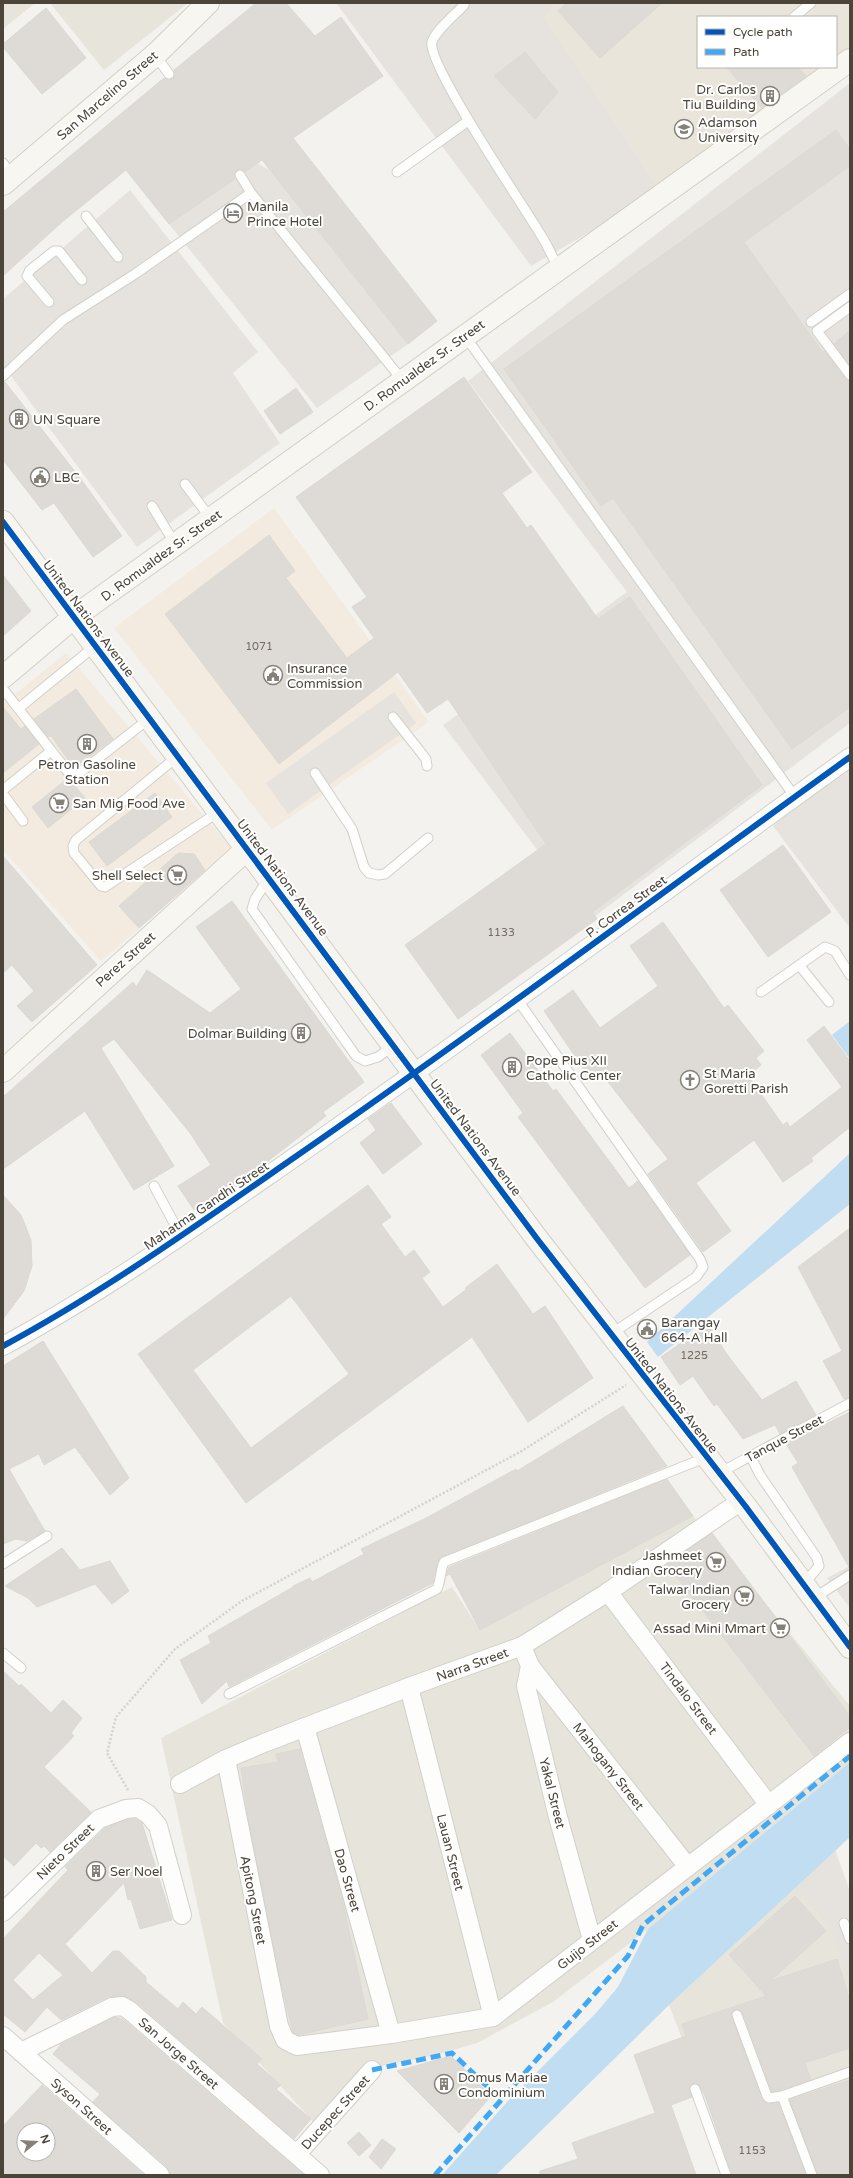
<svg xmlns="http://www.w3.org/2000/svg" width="853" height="2178" viewBox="0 0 853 2178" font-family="'Varela Round',sans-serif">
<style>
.residential{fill:#e7e4dc}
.commercial{fill:#f3ebdf}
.industrial{fill:#e6e2de}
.education{fill:#eae5da}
.parking{fill:#e6e3df}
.water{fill:#c0ddf1}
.building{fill:#dedbd6;stroke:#dcd9d4;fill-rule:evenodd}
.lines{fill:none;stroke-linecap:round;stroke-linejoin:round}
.lane-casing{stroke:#d2d0cb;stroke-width:11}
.street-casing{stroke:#d2d0cb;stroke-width:20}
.secondary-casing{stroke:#d3cfc5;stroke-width:24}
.path{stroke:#d3d2cc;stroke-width:2.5;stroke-dasharray:2 2;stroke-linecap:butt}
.lane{stroke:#fdfdfc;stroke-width:9}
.street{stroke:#fdfdfc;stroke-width:18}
.secondary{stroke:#f7f6f1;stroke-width:22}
.quiet{stroke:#3fa9f5;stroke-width:5;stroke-dasharray:10 5;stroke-linecap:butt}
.cycleway-casing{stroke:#fff;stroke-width:8}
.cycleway{stroke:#0057b8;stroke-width:6}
.labels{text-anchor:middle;stroke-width:4;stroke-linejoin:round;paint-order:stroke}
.number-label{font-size:11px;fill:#706a61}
.poi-label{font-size:13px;fill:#4b4439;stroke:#fff;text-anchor:start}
.street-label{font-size:13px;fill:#4b4439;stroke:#fff}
</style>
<rect width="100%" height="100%" fill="#f4f2ee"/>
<!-- residential -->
<g class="residential">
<polygon points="3,3 35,3 3,29"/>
<polygon points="50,3 188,3 104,70"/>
<polygon points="693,1516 850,1706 850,1762 648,1929 553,2002 477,2043 436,2055 371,2068 319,2128 223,2023 161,1738 452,1587 480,1630"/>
<polygon points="835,1850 850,1892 850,2175 800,2175 772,2091 711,2113 669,2005"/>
</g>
<!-- commercial -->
<g class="commercial">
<polygon points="274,508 429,722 272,830 114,628"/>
<polygon points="66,653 232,849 101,961 3,850 3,704"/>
</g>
<!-- industrial -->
<g class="industrial">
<polygon points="850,83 850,723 590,920 443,725 627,592 468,381"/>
<polygon points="850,762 850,928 773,826"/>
<polygon points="850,1566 850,1608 827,1578"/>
</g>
<!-- education -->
<polygon class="education" points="556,3 850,3 850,55 836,65 836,17 698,17 698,67 834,67 661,191 543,16"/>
<!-- parking -->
<g class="parking">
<polygon points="336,3 556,3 544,17 661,191 531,266"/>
<polygon points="257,163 271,171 408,344 317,408 169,224"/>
<polygon points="130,190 258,352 233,373 280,443 137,547 3,365 3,299"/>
<polygon points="394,692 416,723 288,814 266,783"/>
<polygon points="835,1850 850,1892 850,1984 830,1926 795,1887"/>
</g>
<!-- water -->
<g class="water">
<polygon points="850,1021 850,1059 832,1035"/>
<polygon points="850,1153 850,1204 658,1357 647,1342"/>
<polygon points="850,1762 850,1837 669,2005 496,2175 442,2175 507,2102 596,2013 618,1987 648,1929"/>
</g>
<!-- building -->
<g class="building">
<polygon points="256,3 286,3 315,36 341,17 383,76 293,138 437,321 408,344 262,160 245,172 240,169 237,170 234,175 235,179 169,224 126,170 62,222 3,276 3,212 164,78 169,80 173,79 175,74 174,70"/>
<polygon points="567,3 662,3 600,58 558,11"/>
<polygon points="46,8 86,58 42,94 3,47 3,44"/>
<polygon points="525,52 558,92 535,119 494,76"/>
<polygon points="726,67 798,67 806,76 762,108"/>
<polygon points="836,130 850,149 850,166 744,242 823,353 825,351 845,379 850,381 850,707 792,749 613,498 601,506 504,369"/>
<polygon points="850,330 850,365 834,344"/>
<polygon points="464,377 532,472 502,493 527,528 531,525 598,619 630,597 762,785 592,912 597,919 458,1019 405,945 546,844 448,699 427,713 398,672 279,764 165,614 269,535 295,571 286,578 347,658 374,638 352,607 367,597 296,497"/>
<polygon points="3,382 5,382 83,482 122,536 93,557 54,503 42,510 3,460"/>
<polygon points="296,388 313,412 280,434 264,411"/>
<polygon points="3,575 31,611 3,636"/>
<polygon points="76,689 113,739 74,768 51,736 48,737 34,719"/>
<polygon points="3,707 21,729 25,726 39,744 3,773"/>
<polygon points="68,778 85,798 48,828 32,807"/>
<polygon points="155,793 172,817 107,866 89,842"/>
<polygon points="783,845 831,912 768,957 720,890"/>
<polygon points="178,853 194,854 205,870 139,928 119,906"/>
<polygon points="3,856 97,965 32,1022 17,1006 34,991 12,965 3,973"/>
<polygon points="232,901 364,1082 323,1112 326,1116 263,1165 194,1210 178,1186 211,1165 190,1133 114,1039 101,1048 174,1166 134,1190 85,1111 3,1169 3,1097 133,982 136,987 147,970 210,1013 241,989 196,927"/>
<polygon points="663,922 724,1008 728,1005 764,1051 756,1058 761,1065 748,1076 783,1125 787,1122 790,1127 842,1087 807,1040 824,1026 850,1061 850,1127 811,1158 813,1161 783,1182 754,1140 696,1183 731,1231 703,1252 648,1174 668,1159 602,1074 592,1081 544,1011 573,990 600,1028 658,986 630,946"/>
<polygon points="510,1033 553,1091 556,1089 629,1188 638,1181 690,1255 645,1288 518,1117 523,1113 481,1055"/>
<polygon points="391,1103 422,1144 383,1174 360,1143 376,1130 368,1119"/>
<path d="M368,1185L391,1217L381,1224L405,1257L414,1250L430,1272L422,1278L443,1307L467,1289L465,1288L497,1264L533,1314L545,1306L593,1378L528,1422L472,1337L246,1503L138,1354ZM291,1296L349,1374L251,1448L193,1370Z"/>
<polygon points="3,1195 21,1215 31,1240 32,1266 24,1291 3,1319"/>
<polygon points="850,1228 850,1397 844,1399 823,1361 842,1351 798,1267"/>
<polygon points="708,1324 726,1353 762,1400 796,1381 816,1415 780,1434 775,1425 743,1439 717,1404 714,1406 693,1376 680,1385 661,1357"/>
<polygon points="43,1341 129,1478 110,1495 75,1447 44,1465 39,1454 9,1469 45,1531 27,1541 16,1539 3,1544 3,1366"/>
<polygon points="623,1406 667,1466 442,1557 437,1563 433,1583 229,1687 227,1681 202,1704 180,1660 211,1643 208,1636 293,1587 293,1586 310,1578 312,1582 364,1554 361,1549 426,1518 516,1469 517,1471"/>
<polygon points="850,1412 850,1569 792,1467 798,1463 786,1444"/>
<polygon points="667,1479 693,1516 480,1630 450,1574 446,1576 449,1567"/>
<polygon points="712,1533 850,1716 850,1727 814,1756 667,1564"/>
<polygon points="62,1548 80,1570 110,1561 129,1591 112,1604 95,1584 37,1607 28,1598 5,1586"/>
<polygon points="3,1671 19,1686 21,1684 51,1713 63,1700 82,1718 71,1733 74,1736 44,1767 91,1812 50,1852 44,1846 41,1848 36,1843 14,1866 3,1856"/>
<polygon points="300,1749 342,1898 368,2019 298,2035 293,2032 280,1979 248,1817 241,1768 278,1762 276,1754"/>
<path d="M128,1819H136L142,1823L172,1920L140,1929L131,1899L128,1900L124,1883L65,1944L92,1973L113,1951H119L146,1977V1982L178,2009L183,2002L196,2014L202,2007L262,2059L257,2064L281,2085L276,2089L311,2119L294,2139L136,2002L127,1997H108L61,2020L47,2007L25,2032L3,2014V1939L68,1870L65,1867L105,1828ZM39,1953L63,1975L33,2000L13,1980Z"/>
<polygon points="795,1896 826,1931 770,1981 837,1959 850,2001 850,2048 805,2063 811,2080 772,2092 743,2013 735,2009 731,2014 761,2098 767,2104 778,2103 806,2175 732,2175 704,2093 703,2093 699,2085 696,2083 689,2088 692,2097 671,2105 696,2175 540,2175 540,2171 578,2159 572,2143 655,2113 634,2055 686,2036 682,2024 766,1996 729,1955"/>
<polygon points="115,2017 123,2019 304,2175 170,2175 167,2167 93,2102 100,2094 53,2054 61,2044"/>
<polygon points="451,2056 491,2096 459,2133 397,2071"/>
<polygon points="850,2080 850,2175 818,2175 790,2100"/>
<path d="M42,2085L144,2175H3V2126ZM24,2130H48V2154H24Z"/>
<polygon points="359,2132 371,2145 359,2156 347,2143"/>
<polygon points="382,2139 396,2149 381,2169 369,2157"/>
</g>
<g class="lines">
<defs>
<g id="lane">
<path d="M463,3L464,5C456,14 435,31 432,42C426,64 529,213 545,242C550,251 554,260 559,269"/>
<polyline points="794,17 811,3"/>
<polyline points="155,55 169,74"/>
<polyline points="3,163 12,176"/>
<polyline points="397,172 468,121"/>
<polyline points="240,175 251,193"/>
<polyline points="86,216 118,257"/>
<polyline points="49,302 27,276 30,270 54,251 59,251 82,280"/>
<polyline points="850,307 817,331 850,375"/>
<polyline points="811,322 850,294"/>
<polyline points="465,336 795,797"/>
<polyline points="3,376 63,320 135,274 251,193 403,381"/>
<polyline points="185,484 211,519"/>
<polyline points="152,506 175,544"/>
<polyline points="3,689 68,772 75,774 82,771 150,718"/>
<polyline points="19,708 95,646"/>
<polyline points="393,717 426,759 427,766"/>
<polyline points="178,756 76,840 73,846 74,853 101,886 105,887 220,811"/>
<polyline points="315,773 352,829 364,867 369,873 378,875 385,874 428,838"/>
<polyline points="3,790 51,751"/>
<polyline points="3,794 23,821"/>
<polyline points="269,878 255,899 252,909 356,1056 365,1061 378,1057 394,1045"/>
<polyline points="799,965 829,1002"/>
<polyline points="761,992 825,947 835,951 850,975"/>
<polyline points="517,999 700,1259 703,1267 696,1277 611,1334"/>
<polyline points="154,1186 181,1236"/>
<polyline points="750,1455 760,1475 817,1558 819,1566 804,1584"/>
<polyline points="719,1473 850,1403"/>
<polyline points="3,1564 47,1536"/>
<polyline points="814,1598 850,1575"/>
<polyline points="3,1653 21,1668"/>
<path d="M229,1694L437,1589C441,1580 440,1571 444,1562L707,1457"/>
<polyline points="844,1923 850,1939"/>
<polyline points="737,2015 767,2096 769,2098 782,2096 850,2072"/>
<polyline points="695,2089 726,2175"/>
<polyline points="782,2096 812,2175"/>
</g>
<g id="street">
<path d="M3,1346C105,1291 200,1223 295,1157C482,1028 665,890 850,757"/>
<polyline points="608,1592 769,1805"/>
<polyline points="522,1646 530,1666 526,1686 558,1817 592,1940"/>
<polyline points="530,1666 688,1867"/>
<polyline points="409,1687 493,2017"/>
<polyline points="305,1727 391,2034"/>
<polyline points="226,1759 279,2026 285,2040 297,2046 391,2034 493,2017 850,1742"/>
<polyline points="180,1784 226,1759 264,1743 409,1687 522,1646 608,1592 741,1501"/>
<polyline points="3,1912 99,1819 126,1809 138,1808 148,1814 158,1826 182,1915"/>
<polyline points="3,2036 160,2175"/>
<polyline points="21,2052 112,2007 122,2006 129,2010 320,2175"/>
<polyline points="297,2154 372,2070"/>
</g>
<g id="secondary">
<polyline points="3,184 155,55 208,3"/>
<polyline points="3,522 538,1240 746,1507 850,1647"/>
<polyline points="3,677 74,617 850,60"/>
<polyline points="3,1071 248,848"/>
</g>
</defs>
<!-- lane casing -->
<use href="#lane" class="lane-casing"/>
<!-- street casing -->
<use href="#street" class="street-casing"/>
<!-- secondary casing -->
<use href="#secondary" class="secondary-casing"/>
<!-- path -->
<polyline class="path" points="128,1790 107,1753 116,1717 175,1649 242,1601 520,1452 626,1385"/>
<!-- lane -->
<use href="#lane" class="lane"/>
<!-- street -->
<use href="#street" class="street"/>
<!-- secondary -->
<use href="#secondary" class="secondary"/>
<!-- quiet -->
<g class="quiet">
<polyline points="372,2070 452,2053 494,2093"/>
<polyline points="435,2175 628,1956 643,1925 850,1756"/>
</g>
<defs>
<g id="cycleway">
<polyline points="3,522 538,1240 746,1507 850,1647"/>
<path d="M3,1346C105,1291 200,1223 295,1157C482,1028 665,890 850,757"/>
</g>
</defs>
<!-- cycleway casing -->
<use href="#cycleway" class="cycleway-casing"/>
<!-- cycleway -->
<use href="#cycleway" class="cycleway"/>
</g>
<!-- icons -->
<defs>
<symbol id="building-ring" viewBox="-11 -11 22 22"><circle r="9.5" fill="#fff" stroke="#868178" stroke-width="1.5"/><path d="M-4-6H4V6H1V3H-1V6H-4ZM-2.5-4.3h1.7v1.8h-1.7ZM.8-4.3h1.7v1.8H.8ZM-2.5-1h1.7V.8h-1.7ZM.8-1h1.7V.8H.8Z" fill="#868178"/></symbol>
<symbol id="university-ring" viewBox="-11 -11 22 22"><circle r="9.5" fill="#fff" stroke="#868178" stroke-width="1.5"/><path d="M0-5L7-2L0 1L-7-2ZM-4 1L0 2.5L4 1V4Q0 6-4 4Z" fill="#868178"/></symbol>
<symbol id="hotel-ring" viewBox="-11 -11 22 22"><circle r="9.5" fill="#fff" stroke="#868178" stroke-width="1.5"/><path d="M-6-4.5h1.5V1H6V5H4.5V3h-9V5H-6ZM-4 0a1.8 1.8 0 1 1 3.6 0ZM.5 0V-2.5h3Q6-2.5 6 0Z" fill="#868178"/></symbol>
<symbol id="civic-ring" viewBox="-11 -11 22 22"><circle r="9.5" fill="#fff" stroke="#868178" stroke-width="1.5"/><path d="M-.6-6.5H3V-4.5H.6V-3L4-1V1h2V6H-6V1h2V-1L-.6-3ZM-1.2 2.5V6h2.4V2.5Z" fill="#868178"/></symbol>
<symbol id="supermarket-ring" viewBox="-11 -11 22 22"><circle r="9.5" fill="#fff" stroke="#868178" stroke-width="1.5"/><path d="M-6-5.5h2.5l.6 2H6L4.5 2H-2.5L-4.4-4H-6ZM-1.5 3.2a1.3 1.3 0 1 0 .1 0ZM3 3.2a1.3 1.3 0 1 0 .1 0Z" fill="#868178"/></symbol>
<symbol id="church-ring" viewBox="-11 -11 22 22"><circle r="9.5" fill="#fff" stroke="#868178" stroke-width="1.5"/><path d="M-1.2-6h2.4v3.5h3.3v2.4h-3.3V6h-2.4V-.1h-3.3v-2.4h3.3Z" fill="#868178"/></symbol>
</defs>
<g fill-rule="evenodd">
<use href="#building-ring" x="759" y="85" width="22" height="22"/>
<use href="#university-ring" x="673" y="118" width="22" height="22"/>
<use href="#hotel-ring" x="222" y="202" width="22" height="22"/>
<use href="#building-ring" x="8" y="408" width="22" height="22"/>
<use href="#civic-ring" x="29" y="466" width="22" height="22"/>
<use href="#civic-ring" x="262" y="664" width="22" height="22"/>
<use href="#building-ring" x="76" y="733" width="22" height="22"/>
<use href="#supermarket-ring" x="48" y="792" width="22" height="22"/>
<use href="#supermarket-ring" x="166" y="864" width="22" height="22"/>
<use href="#building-ring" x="290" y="1022" width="22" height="22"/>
<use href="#building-ring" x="501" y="1056" width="22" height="22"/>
<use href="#church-ring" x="679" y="1069" width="22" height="22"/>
<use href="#civic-ring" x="636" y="1318" width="22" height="22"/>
<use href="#supermarket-ring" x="705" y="1551" width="22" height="22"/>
<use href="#supermarket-ring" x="733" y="1585" width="22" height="22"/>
<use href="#supermarket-ring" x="769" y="1617" width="22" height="22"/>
<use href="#building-ring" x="85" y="1860" width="22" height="22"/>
<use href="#building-ring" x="433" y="2073" width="22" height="22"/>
</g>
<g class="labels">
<!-- number labels -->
<g class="number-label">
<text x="259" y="650">1071</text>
<text x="501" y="936">1133</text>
<text x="694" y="1359">1225</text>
<text x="752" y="2154">1153</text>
</g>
<!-- poi labels -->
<g class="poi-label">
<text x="756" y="94" text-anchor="end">Dr. Carlos<tspan x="756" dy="15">Tiu Building</tspan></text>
<text x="698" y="127">Adamson<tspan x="698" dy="15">University</tspan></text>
<text x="247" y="211">Manila<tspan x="247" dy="15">Prince Hotel</tspan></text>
<text x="33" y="424">UN Square</text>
<text x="54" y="482">LBC</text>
<text x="287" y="673">Insurance<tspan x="287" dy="15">Commission</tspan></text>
<text x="87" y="769" text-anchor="middle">Petron Gasoline<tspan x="87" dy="15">Station</tspan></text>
<text x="73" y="808">San Mig Food Ave</text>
<text x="163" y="880" text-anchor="end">Shell Select</text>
<text x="287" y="1038" text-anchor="end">Dolmar Building</text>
<text x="526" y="1065">Pope Pius XII<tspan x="526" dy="15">Catholic Center</tspan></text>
<text x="704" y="1078">St Maria<tspan x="704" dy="15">Goretti Parish</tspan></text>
<text x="661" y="1327">Barangay<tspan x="661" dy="15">664-A Hall</tspan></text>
<text x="702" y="1560" text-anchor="end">Jashmeet<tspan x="702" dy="15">Indian Grocery</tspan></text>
<text x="730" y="1594" text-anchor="end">Talwar Indian<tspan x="730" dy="15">Grocery</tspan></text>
<text x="766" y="1633" text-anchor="end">Assad Mini Mmart</text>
<text x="110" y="1876">Ser Noel</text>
<text x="458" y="2082">Domus Mariae<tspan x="458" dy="15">Condominium</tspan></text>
</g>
<!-- street labels -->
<g class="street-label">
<text transform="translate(107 95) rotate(-41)" y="5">San Marcelino Street</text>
<text transform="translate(424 365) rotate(-36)" y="5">D. Romualdez Sr. Street</text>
<text transform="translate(161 555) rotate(-36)" y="5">D. Romualdez Sr. Street</text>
<text transform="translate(89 618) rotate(53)" y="5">United Nations Avenue</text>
<text transform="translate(283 877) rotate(53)" y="5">United Nations Avenue</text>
<text transform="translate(626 906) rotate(-36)" y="5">P. Correa Street</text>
<text transform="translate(125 959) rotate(-42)" y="5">Perez Street</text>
<text transform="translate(476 1137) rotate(53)" y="5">United Nations Avenue</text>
<text transform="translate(206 1205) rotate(-34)" y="5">Mahatma Gandhi Street</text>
<text transform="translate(672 1395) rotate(52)" y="5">United Nations Avenue</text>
<text transform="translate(784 1438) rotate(-28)" y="5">Tanque Street</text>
<text transform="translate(472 1664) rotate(-20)" y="5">Narra Street</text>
<text transform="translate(689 1698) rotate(53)" y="5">Tindalo Street</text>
<text transform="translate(609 1766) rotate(52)" y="5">Mahogany Street</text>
<text transform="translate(553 1793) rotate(76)" y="5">Yakal Street</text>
<text transform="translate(65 1851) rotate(-44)" y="5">Nieto Street</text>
<text transform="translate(451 1852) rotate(76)" y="5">Lauan Street</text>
<text transform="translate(348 1880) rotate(74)" y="5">Dao Street</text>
<text transform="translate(254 1900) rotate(79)" y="5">Apitong Street</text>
<text transform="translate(587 1944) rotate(-38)" y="5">Guijo Street</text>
<text transform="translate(179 2053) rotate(41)" y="5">San Jorge Street</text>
<text transform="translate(82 2106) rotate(42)" y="5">Syson Street</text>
<text transform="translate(335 2112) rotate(-48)" y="5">Ducepec Street</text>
</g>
</g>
<!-- border -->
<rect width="853" height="2178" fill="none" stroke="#4b4439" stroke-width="8"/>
<!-- legend -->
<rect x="697" y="16" width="140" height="52" fill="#ffffff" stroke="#b7b4b0"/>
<rect x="705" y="29" width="20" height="6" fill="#0057b8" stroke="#b7b4b0"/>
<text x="733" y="36" font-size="12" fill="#4b4439">Cycle path</text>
<rect x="705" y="49" width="20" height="6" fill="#3fa9f5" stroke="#b7b4b0"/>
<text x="733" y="56" font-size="12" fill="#4b4439">Path</text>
<!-- north arrow -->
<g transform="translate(36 2142) rotate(72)"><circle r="19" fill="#ffffff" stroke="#b7b4b0"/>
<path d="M0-3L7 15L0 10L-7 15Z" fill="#868178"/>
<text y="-6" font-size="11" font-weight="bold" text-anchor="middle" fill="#4b4439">N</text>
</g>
</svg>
